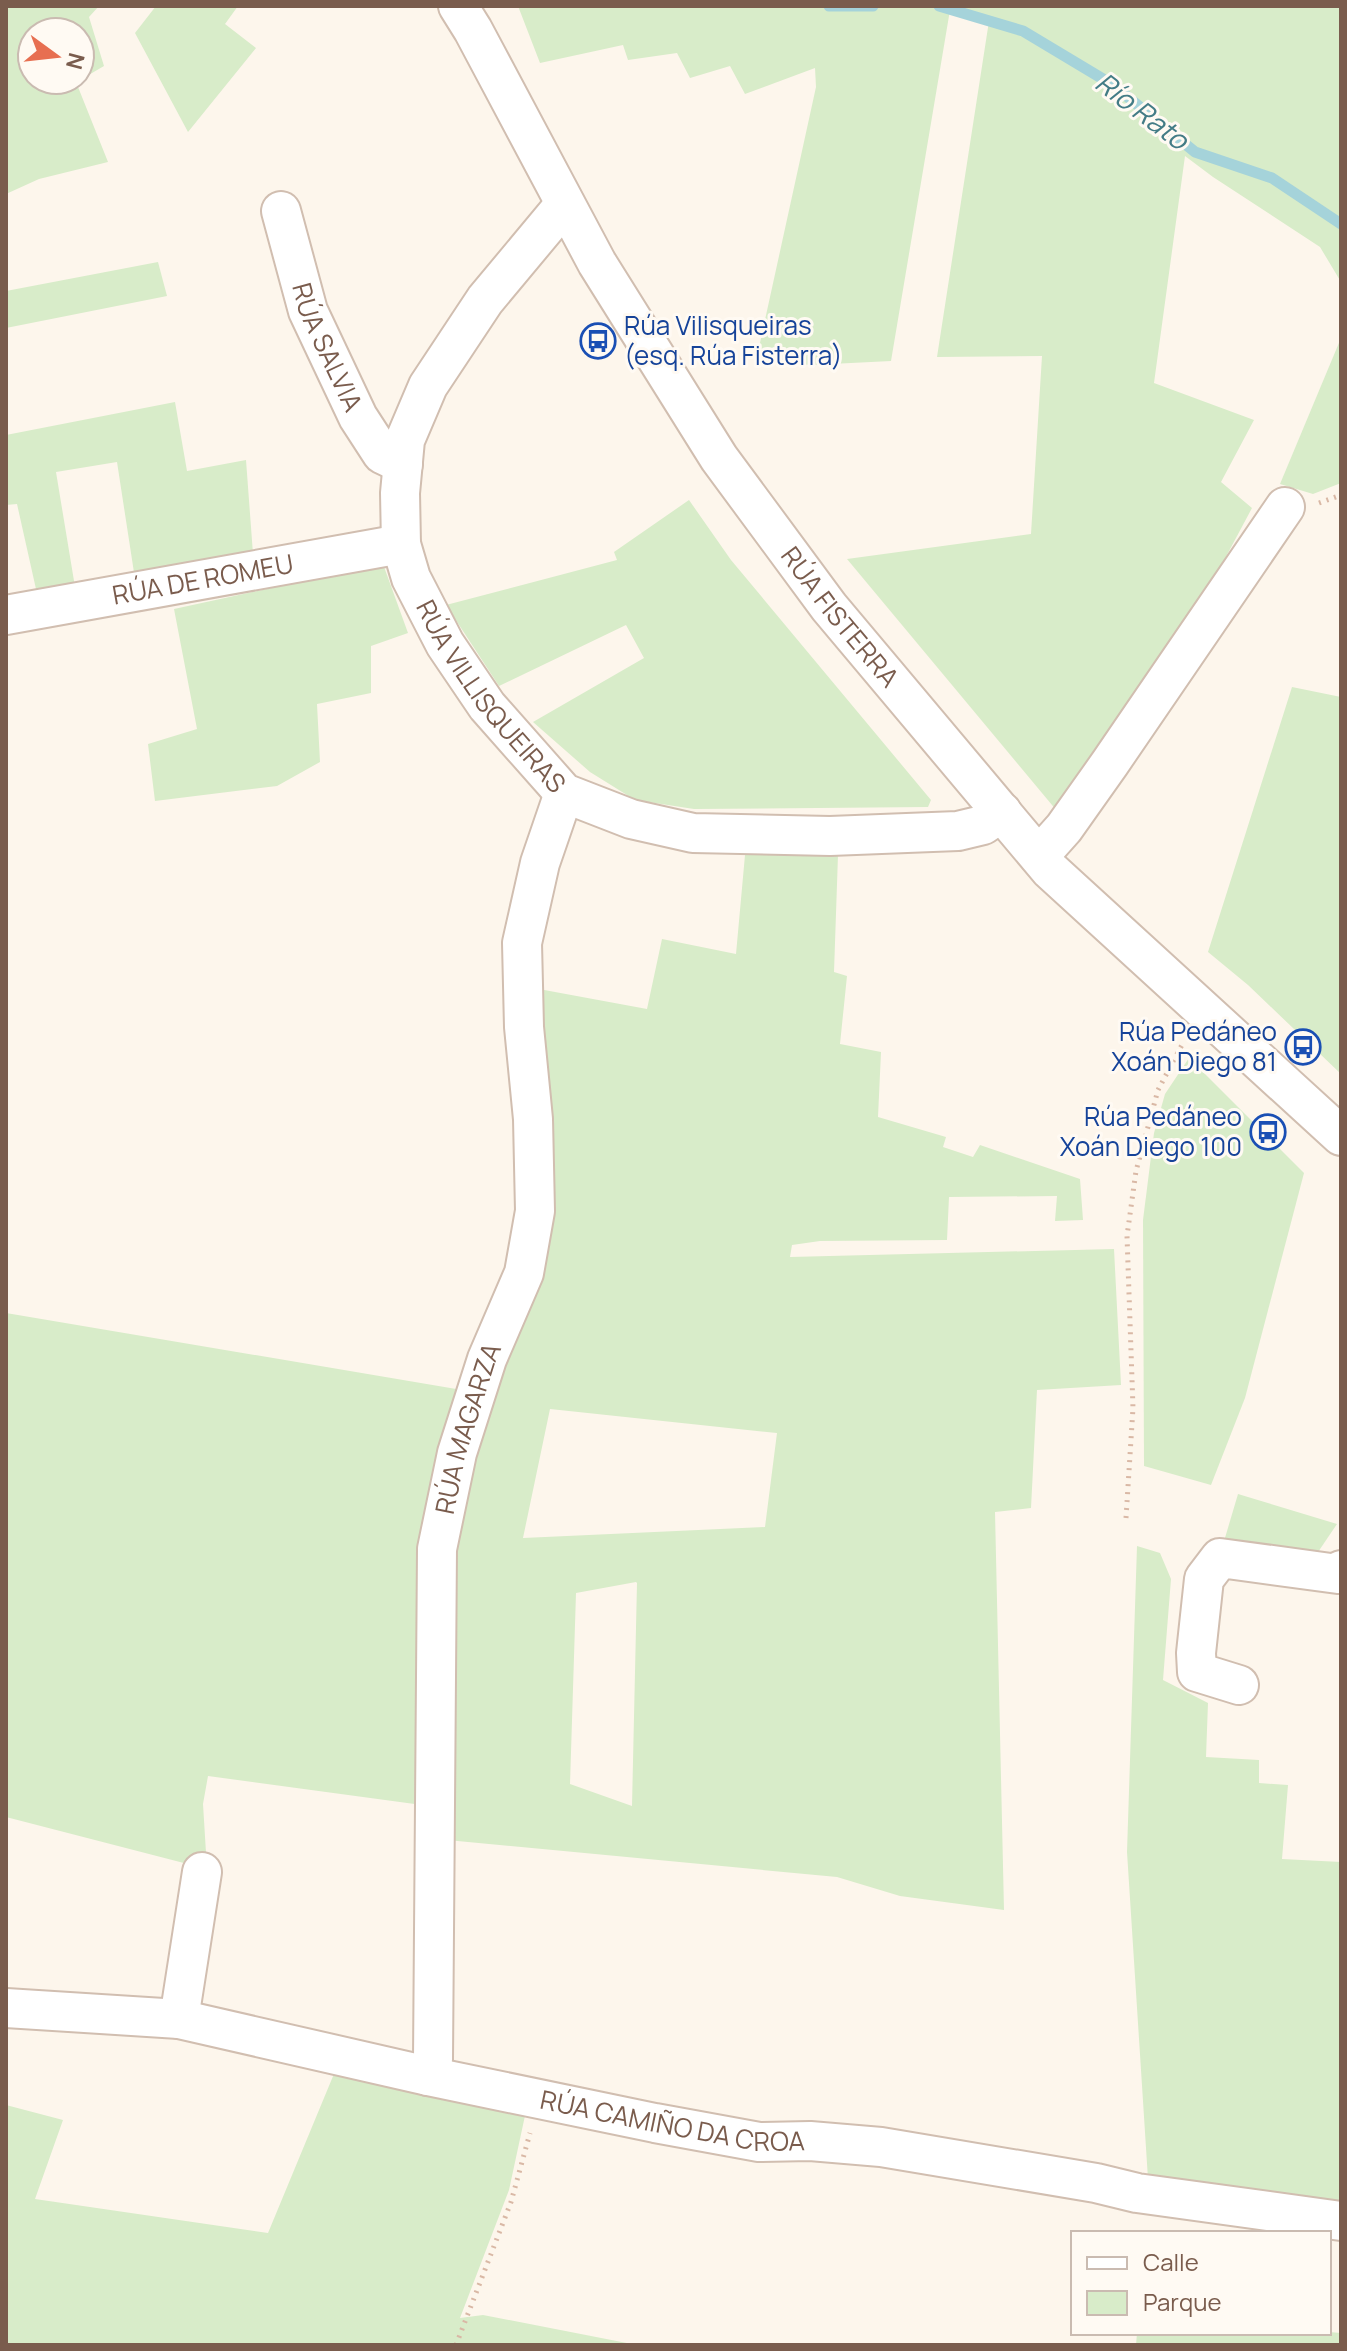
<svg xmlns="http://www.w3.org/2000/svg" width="1347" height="2351" viewBox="0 0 1347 2351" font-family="Manrope,sans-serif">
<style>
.green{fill:#d8ecc9;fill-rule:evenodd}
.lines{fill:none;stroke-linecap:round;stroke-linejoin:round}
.stream{stroke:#a5d3da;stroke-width:11}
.minor-casing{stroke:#d1beb0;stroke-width:42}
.path{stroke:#d9b8a5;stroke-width:5;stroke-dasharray:2 6;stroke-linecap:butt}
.minor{stroke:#fff;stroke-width:38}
.labels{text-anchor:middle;stroke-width:6;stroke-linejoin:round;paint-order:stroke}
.transit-label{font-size:26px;fill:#164399;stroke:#fffaf3;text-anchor:end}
.street-label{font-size:26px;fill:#7a5c4d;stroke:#fffaf3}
.water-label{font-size:28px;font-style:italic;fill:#437c86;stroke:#fffaf3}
</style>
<rect width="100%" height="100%" fill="#fdf6ec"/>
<!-- green -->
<g class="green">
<polygon points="6,6 99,6 89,17 104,66 80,80 80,32 32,32 32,80 79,80 76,82 108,162 39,179 6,194"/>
<polygon points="156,6 238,6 225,24 256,48 188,132 135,33"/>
<polygon points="518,6 1341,6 1341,282 1320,247 1213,177 1185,156 1154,383 1254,420 1221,482 1252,508 1198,609 1062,817 847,559 1031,534 1042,356 937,357 989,21 950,10 891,361 811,365 756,361 816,87 815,68 745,94 730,66 690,78 677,53 628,60 623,45 540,63"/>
<polygon points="158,262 167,296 6,328 6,291"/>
<polygon points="1341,338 1341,483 1313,494 1280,484"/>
<polygon points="175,402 187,471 246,460 253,554 135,579 117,462 56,472 76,593 38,598 17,504 6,505 6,435"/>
<polygon points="689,500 731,560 931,800 928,807 694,809 635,800 590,772 533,722 644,658 626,625 499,686 446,605 617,560 614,552"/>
<polygon points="383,564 408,633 371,646 371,693 317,704 320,762 277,786 155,801 148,744 197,729 174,609"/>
<polygon points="1292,687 1341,697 1341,1074 1248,985 1208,952"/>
<path d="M745,855H838L834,972L847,976L840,1044L881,1052L878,1117L946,1137L943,1147L973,1157L980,1145L1080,1179L1083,1220L1055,1221L1057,1196L949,1197L947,1240L820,1241L792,1245L790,1257L1114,1249L1121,1385L1037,1390L1031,1508L995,1512L1004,1910L900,1896L837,1877L447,1840L453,1523L524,1300L528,987L647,1009L662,939L736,954ZM550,1409L777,1433L765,1527L523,1538ZM636,1582L637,1583L632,1806L570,1784L576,1593Z"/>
<polygon points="1189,1058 1304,1173 1245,1398 1211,1485 1144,1466 1143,1220 1154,1133 1165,1094"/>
<polygon points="6,1313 468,1391 422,1805 208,1776 203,1804 207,1869 6,1817"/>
<polygon points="1238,1494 1337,1524 1314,1558 1222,1548"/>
<polygon points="1137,1546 1160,1553 1171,1579 1163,1680 1208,1703 1206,1757 1259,1760 1259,1783 1288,1785 1282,1859 1341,1862 1341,2202 1299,2195 1148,2179 1127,1852"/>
<polygon points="336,2069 526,2111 509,2190 460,2318 483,2315 637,2345 6,2345 6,2105 63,2120 35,2199 268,2233"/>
<polygon points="1329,2332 1341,2333 1341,2345 1136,2345 1137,2333"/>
</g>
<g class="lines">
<!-- stream -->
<g class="stream">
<polyline points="829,6 873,6"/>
<polyline points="939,6 1023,31 1113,85 1195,152 1272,178 1341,224"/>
</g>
<defs>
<g id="minor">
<path id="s1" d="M458,6L473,30L597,263L719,458L829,607L1050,870L1341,1136"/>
<path id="s2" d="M565,204L485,300L428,386L405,440L400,493L401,544L411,578L445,644L487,706L564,793L631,819L693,833L830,836L958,831L983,825L1002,812"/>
<path id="s3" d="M281,211L308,311L358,417L382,454L403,464"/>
<path id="s4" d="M6,615L401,544"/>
<polyline points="1039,856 1064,828 1110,763 1285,507"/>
<polyline points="1239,1685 1197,1672 1196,1653 1204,1579 1220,1558 1338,1574 1341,1570"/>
<path id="s5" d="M6,2008L179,2019L428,2076L655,2123L759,2142L810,2141L881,2147L1096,2183L1137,2193L1341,2221"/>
<polyline points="179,2019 202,1872"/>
<path id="s6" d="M428,2076L433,2059L437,1549L457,1453L487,1359L524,1273L535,1211L533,1119L524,1027L522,943L540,863L564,793"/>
</g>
</defs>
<!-- minor casing -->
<use href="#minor" class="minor-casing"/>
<!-- path -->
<g class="path">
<polyline points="1319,503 1341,495"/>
<polyline points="1126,1518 1133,1408 1127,1236 1136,1171 1158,1090 1184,1041"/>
<polyline points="456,2345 511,2202 530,2133"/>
</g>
<!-- minor -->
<use href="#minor" class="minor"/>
</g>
<!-- icons -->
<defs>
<symbol id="bus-ring" viewBox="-11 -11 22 22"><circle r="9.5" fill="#fffaf3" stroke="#1a4fb4" stroke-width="1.5"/><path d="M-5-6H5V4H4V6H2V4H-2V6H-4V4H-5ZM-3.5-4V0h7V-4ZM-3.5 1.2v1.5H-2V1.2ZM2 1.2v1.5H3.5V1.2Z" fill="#1a4fb4"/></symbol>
</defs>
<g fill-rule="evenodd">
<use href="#bus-ring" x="578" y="321" width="40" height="40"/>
<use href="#bus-ring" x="1283" y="1027" width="40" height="40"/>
<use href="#bus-ring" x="1248" y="1112" width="40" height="40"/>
</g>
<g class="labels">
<!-- transit labels -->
<g class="transit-label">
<text x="624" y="335" text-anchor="start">Rúa Vilisqueiras<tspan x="624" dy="30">(esq. Rúa Fisterra)</tspan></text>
<text x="1277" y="1041">Rúa Pedáneo<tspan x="1277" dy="30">Xoán Diego 81</tspan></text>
<text x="1242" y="1126">Rúa Pedáneo<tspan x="1242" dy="30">Xoán Diego 100</tspan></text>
</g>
<!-- street labels -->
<g class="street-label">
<text dy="9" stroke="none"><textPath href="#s3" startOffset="144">RÚA SALVIA</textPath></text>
<text dy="9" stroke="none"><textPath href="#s4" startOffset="200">RÚA DE ROMEU</textPath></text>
<text dy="9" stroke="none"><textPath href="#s1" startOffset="722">RÚA FISTERRA</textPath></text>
<text dy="9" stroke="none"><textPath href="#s2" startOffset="570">RÚA VILLISQUEIRAS</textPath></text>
<text dy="9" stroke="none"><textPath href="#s6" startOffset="652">RÚA MAGARZA</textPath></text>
<text dy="9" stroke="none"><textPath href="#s5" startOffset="678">RÚA CAMIÑO DA CROA</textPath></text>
</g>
<!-- water labels -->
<g class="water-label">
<text transform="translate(1142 111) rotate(37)" y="10">Río Rato</text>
</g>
</g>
<!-- border -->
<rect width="1347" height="2351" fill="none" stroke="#7a5c4d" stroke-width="16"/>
<!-- legend -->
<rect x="1071" y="2231" width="260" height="104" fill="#fffaf3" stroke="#cabbb1" stroke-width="2"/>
<rect x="1087" y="2257" width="40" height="12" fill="#ffffff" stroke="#cabbb1" stroke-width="2"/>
<text x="1143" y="2271" font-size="24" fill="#7a5c4d">Calle</text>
<rect x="1087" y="2291" width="40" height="24" fill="#d8ecc9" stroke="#cabbb1" stroke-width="2"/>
<text x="1143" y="2311" font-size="24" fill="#7a5c4d">Parque</text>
<!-- north arrow -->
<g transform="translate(56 56) rotate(105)"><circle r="38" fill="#fffaf3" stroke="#cabbb1" stroke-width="2"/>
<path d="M0-6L14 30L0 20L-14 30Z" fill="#e76f51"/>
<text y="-12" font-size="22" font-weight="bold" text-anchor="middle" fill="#7a5c4d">N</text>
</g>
</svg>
